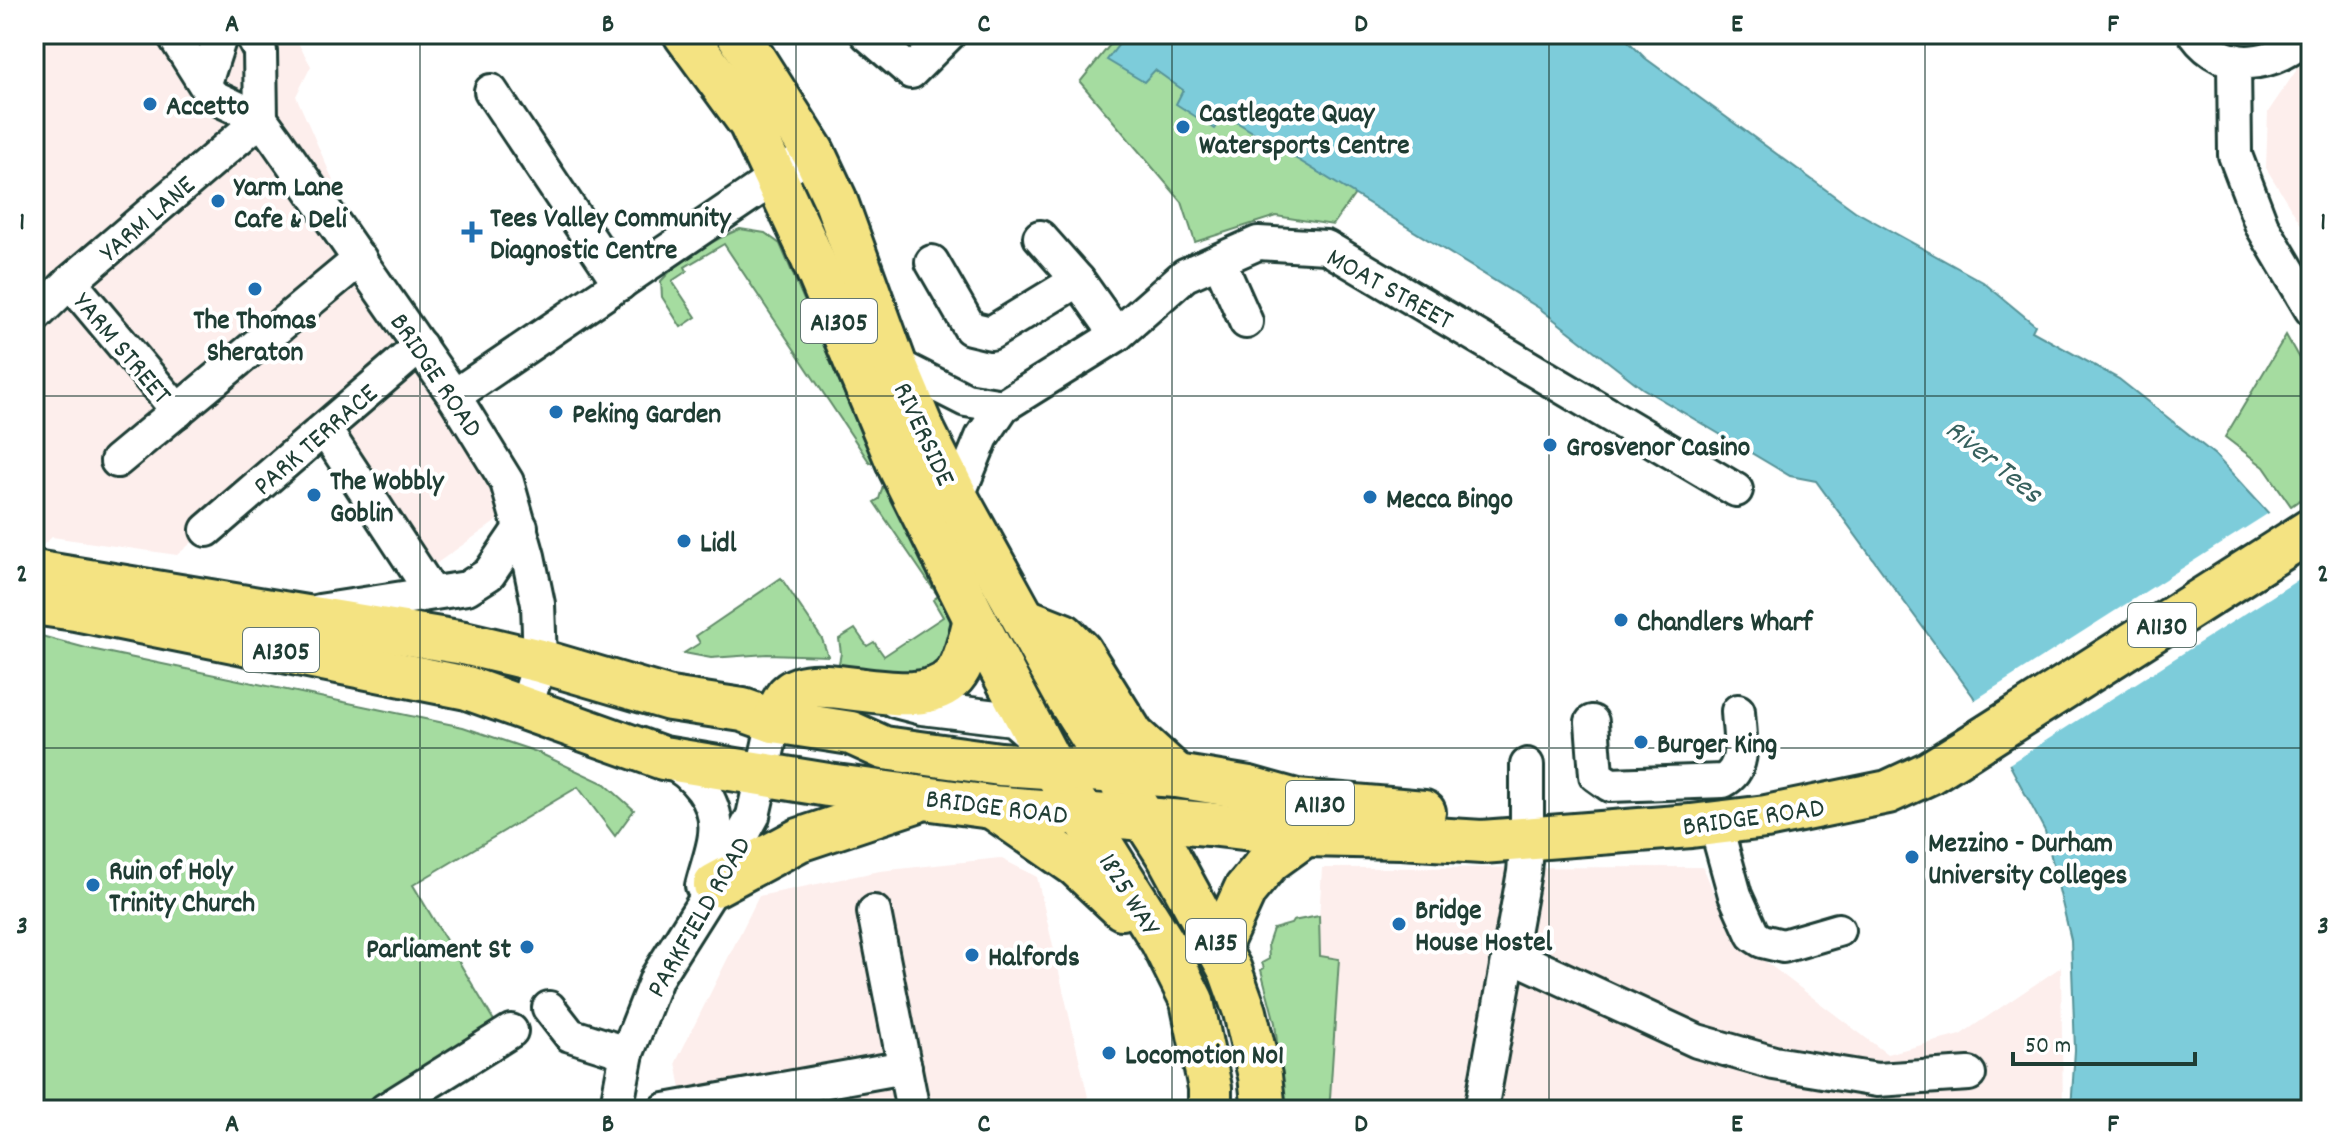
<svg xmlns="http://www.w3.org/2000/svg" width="2345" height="1144" viewBox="0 0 2345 1144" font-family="Dekko,sans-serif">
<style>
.built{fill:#fdeeec}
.green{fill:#a5dca0;stroke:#628c6a;stroke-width:2}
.water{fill:#7dccda;stroke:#579398;stroke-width:2}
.pier{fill:#fff}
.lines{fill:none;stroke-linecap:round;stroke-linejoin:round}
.minor-casing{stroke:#1f3d34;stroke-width:38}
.major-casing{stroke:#1f3d34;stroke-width:48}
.minor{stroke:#fff;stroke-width:32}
.major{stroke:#f4e382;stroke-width:42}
.grid{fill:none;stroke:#1f3d34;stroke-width:2;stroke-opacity:0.55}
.poi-dot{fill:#1f6fb2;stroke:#fff;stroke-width:3}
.labels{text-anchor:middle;stroke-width:8;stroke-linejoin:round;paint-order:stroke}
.shield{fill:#fff;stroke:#627771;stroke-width:2}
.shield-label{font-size:26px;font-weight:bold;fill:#1f3d34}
.poi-label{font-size:28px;font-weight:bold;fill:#1f3d34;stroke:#fff;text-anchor:start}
.street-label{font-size:28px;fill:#1f3d34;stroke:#fff}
.water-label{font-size:30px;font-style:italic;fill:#36615e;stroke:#fff}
.neatline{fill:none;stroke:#1f3d34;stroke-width:3}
.grid-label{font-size:26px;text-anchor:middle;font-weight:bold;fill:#1f3d34}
</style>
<rect width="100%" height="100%" fill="#fff"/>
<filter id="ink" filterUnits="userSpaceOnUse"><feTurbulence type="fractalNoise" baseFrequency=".0125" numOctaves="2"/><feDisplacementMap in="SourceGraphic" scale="16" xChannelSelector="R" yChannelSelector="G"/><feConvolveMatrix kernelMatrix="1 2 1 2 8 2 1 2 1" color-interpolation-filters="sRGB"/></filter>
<g filter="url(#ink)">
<!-- built -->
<g class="built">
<polygon points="34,34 293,34 311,66 296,96 368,260 515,508 420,575 325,430 177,555 52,537 34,553"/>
<polygon points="2311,49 2311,241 2266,168 2268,112"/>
<polygon points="1000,858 1037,877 1091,1110 685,1110 676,1062 759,896 880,871"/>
<polygon points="1703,867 1733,937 1887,1054 1960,1035 2061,967 2063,1110 1308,1110 1322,868"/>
</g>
<!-- green -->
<g class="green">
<polygon points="1113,41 1355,194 1333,225 1276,216 1195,242 1182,202 1080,82"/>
<path d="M740,229L765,233L780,244L873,461L870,463L724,244L685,267L687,271L672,281L696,317L681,327L662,297L661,281C680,259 713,240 740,229Z"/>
<polygon points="2286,335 2311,380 2311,492 2291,506 2264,467 2225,437"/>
<polygon points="884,482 956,624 944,662 912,677 838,668 841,653 839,639 855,629 867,646 874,642 884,656 943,617 933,600 938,596 874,502 879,499"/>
<polygon points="781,578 822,639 828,656 767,654 711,658 684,653 700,643 696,636"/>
<polygon points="34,634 86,648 463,727 537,752 605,784 634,810 615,836 578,787 413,885 496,1024 493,1030 364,1110 34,1110"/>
<polygon points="1319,916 1320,956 1339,959 1330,1098 1328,1110 1284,1110 1275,1023 1261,970 1264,968 1262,963 1269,959 1268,944 1273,929 1291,924 1293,921"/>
</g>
<!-- water -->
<polygon class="water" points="1100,34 1621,34 1645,58 1855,211 1983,282 2035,325 2032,331 2119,379 2215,455 2273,518 2311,602 2311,1110 2071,1110 2075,1050 2071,940 2045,831 1973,696 1816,481 1790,476 1642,388 1539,308 1225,115 1215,129 1176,104 1183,90 1155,70 1144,82 1107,60 1119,44"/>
<!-- pier -->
<polygon class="pier" points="2272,511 2304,576 2006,766 1972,702"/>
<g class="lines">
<defs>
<g id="minor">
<polyline points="173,34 212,96 261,119 277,141 454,396 507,482 528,556 538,604 540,661 526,707"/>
<polyline points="251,34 260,51 261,119"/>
<polyline points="867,34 911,72 949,34"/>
<path d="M2195,34C2225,76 2277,66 2309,34"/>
<polyline points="2234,60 2235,155 2262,226 2311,309"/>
<polyline points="205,83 221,34"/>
<polyline points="491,91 620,284"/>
<polyline points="1040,237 1078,280 1117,335"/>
<polyline points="1219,261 1246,322"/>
<polyline points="932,262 970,328 991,333 1078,280"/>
<polyline points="70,282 178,411"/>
<polyline points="34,317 70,282 261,119"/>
<polyline points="895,364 966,400 1003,406"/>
<polyline points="454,396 813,152"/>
<polyline points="325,430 432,593"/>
<polyline points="117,461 360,259"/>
<polyline points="957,498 982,437 1003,406 1117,335 1185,275 1258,243 1326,247 1736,490"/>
<polyline points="207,530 420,346"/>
<polyline points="319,611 467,588 489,574 521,527"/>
<polyline points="895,701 922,708 1013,719 1027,731 1036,744"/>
<path d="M1592,722L1596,775L1610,785L1723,781C1748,768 1739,735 1738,711"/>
<path d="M665,759C694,773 719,801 715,835C713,852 706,869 702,886"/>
<polyline points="1715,823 1735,895 1753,935 1762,941 1783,946 1838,930"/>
<polyline points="874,912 913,1110"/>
<polyline points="1509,954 1697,1041 1774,1063 1877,1080 1969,1074"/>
<polyline points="549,1008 570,1035 627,1053"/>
<polyline points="385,1110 511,1031"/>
<polyline points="616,1110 627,1053 657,977 715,885 753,816 774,721"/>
<polyline points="665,1110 905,1067"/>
<polyline points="1481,1110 1524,872 1527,838 1527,765"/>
</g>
<g id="major">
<polyline points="685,34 750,123 805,241 900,468 975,619 1052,766 1162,941 1192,1001 1210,1088 1210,1110"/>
<polyline points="738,34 813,152 835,199 895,364 922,428 957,498 1068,699 1168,856 1230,970 1245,1012 1260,1076 1264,1110"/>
<polyline points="34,572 464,643 540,661 670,699 743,710 774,721 851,733 884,748 1000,764 1177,776 1249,788 1296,801 1424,812"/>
<polyline points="34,603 75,609 467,688 663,758 828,785 991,807 1209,824 1305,835 1401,837 1482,842 1691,826 1766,817 1888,792 1929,773 1966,750 2311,530"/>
<polyline points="1026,620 1064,635 1080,651 1133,736 1177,776"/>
<path d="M774,721C778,713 783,699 789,694C819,667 917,718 954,676C966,662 970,637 975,619"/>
<polyline points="995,809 1076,865 1122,908"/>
<polyline points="715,885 799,840 916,801"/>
<polyline points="1219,947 1245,890 1269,861 1305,835"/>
</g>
</defs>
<!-- minor casing -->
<use href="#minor" class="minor-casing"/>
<!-- major casing -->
<use href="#major" class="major-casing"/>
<!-- minor -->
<use href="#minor" class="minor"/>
<!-- major -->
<use href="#major" class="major"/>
</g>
</g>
<!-- grid -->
<path class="grid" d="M420,34V1110M796,34V1110M1172,34V1110M1549,34V1110M1925,34V1110M34,396H2311M34,748H2311"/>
<!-- markers -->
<g class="poi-dot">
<circle cx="150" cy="104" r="8"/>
<circle cx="1183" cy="127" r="8"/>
<circle cx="218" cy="201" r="8"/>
<path d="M468 220h8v8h8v8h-8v8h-8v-8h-8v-8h8z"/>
<circle cx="255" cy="289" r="8"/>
<circle cx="556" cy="412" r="8"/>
<circle cx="1550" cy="445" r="8"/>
<circle cx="314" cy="495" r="8"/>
<circle cx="1370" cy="497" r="8"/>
<circle cx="684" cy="541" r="8"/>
<circle cx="1621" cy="620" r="8"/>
<circle cx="1641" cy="742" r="8"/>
<circle cx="1912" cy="857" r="8"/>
<circle cx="93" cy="885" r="8"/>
<circle cx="1399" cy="924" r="8"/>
<circle cx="527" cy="947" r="8"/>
<circle cx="972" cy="955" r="8"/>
<circle cx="1109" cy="1053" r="8"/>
</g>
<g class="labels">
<!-- shield labels -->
<g class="shield">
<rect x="801" y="299" width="76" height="44" rx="6"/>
<rect x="2128" y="603" width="68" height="44" rx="6"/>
<rect x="243" y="628" width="76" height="44" rx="6"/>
<rect x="1286" y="781" width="68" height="44" rx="6"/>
<rect x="1186" y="919" width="60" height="44" rx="6"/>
</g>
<g class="shield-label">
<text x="839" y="330">A1305</text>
<text x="2162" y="634">A1130</text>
<text x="281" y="659">A1305</text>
<text x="1320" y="812">A1130</text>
<text x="1216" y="950">A135</text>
</g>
<!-- poi labels -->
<g class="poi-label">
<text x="166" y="114">Accetto</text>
<text x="1199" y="121">Castlegate Quay<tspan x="1199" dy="32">Watersports Centre</tspan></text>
<text x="234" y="195">Yarm Lane<tspan x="234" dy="32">Cafe &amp; Deli</tspan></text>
<text x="490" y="226">Tees Valley Community<tspan x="490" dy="32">Diagnostic Centre</tspan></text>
<text x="255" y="328" text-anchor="middle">The Thomas<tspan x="255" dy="32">Sheraton</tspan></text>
<text x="572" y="422">Peking Garden</text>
<text x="1566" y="455">Grosvenor Casino</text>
<text x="330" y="489">The Wobbly<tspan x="330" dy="32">Goblin</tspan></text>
<text x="1386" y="507">Mecca Bingo</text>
<text x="700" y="551">Lidl</text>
<text x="1637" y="630">Chandlers Wharf</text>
<text x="1657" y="752">Burger King</text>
<text x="1928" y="851">Mezzino - Durham<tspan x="1928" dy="32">University Colleges</tspan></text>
<text x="109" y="879">Ruin of Holy<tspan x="109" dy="32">Trinity Church</tspan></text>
<text x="1415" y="918">Bridge<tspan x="1415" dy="32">House Hostel</tspan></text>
<text x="511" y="957" text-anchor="end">Parliament St</text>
<text x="988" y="965">Halfords</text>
<text x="1125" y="1063">Locomotion No1</text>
</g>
<!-- street labels -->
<g class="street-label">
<text transform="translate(146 217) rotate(-41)" y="10">YARM LANE</text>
<text transform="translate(1391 287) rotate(29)" y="10">MOAT STREET</text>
<text transform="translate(124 347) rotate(50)" y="10">YARM STREET</text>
<text transform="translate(438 374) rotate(56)" y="10">BRIDGE ROAD</text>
<text transform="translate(926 433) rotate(65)" y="10">RIVERSIDE</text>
<text transform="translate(314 438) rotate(-41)" y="10">PARK TERRACE</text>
<text transform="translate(997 805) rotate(7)" y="10">BRIDGE ROAD</text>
<text transform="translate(1753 815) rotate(-8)" y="10">BRIDGE ROAD</text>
<text transform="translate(1131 893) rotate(58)" y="10">1825 WAY</text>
<text transform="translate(697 916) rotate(-60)" y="10">PARKFIELD ROAD</text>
</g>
<!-- water labels -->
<g class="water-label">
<text transform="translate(1995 460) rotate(39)" y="10">River Tees</text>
</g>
</g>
<!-- margin -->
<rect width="2345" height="1144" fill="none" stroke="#fff" stroke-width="88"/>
<!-- scale -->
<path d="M2013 1052v12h182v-12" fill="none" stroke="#1f3d34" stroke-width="4"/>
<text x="2025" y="1052" font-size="24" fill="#1f3d34" stroke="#ffffff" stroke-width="6" paint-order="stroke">50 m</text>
<rect x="44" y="44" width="2257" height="1056" class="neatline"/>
<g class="grid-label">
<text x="232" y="31">A</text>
<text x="608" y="31">B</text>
<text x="984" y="31">C</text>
<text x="1361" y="31">D</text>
<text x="1737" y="31">E</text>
<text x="2113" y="31">F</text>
<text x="22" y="229">1</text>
<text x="2323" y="229">1</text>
<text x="22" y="581">2</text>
<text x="2323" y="581">2</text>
<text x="22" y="933">3</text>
<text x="2323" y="933">3</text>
<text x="232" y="1131">A</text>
<text x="608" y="1131">B</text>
<text x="984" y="1131">C</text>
<text x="1361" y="1131">D</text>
<text x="1737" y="1131">E</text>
<text x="2113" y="1131">F</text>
</g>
</svg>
